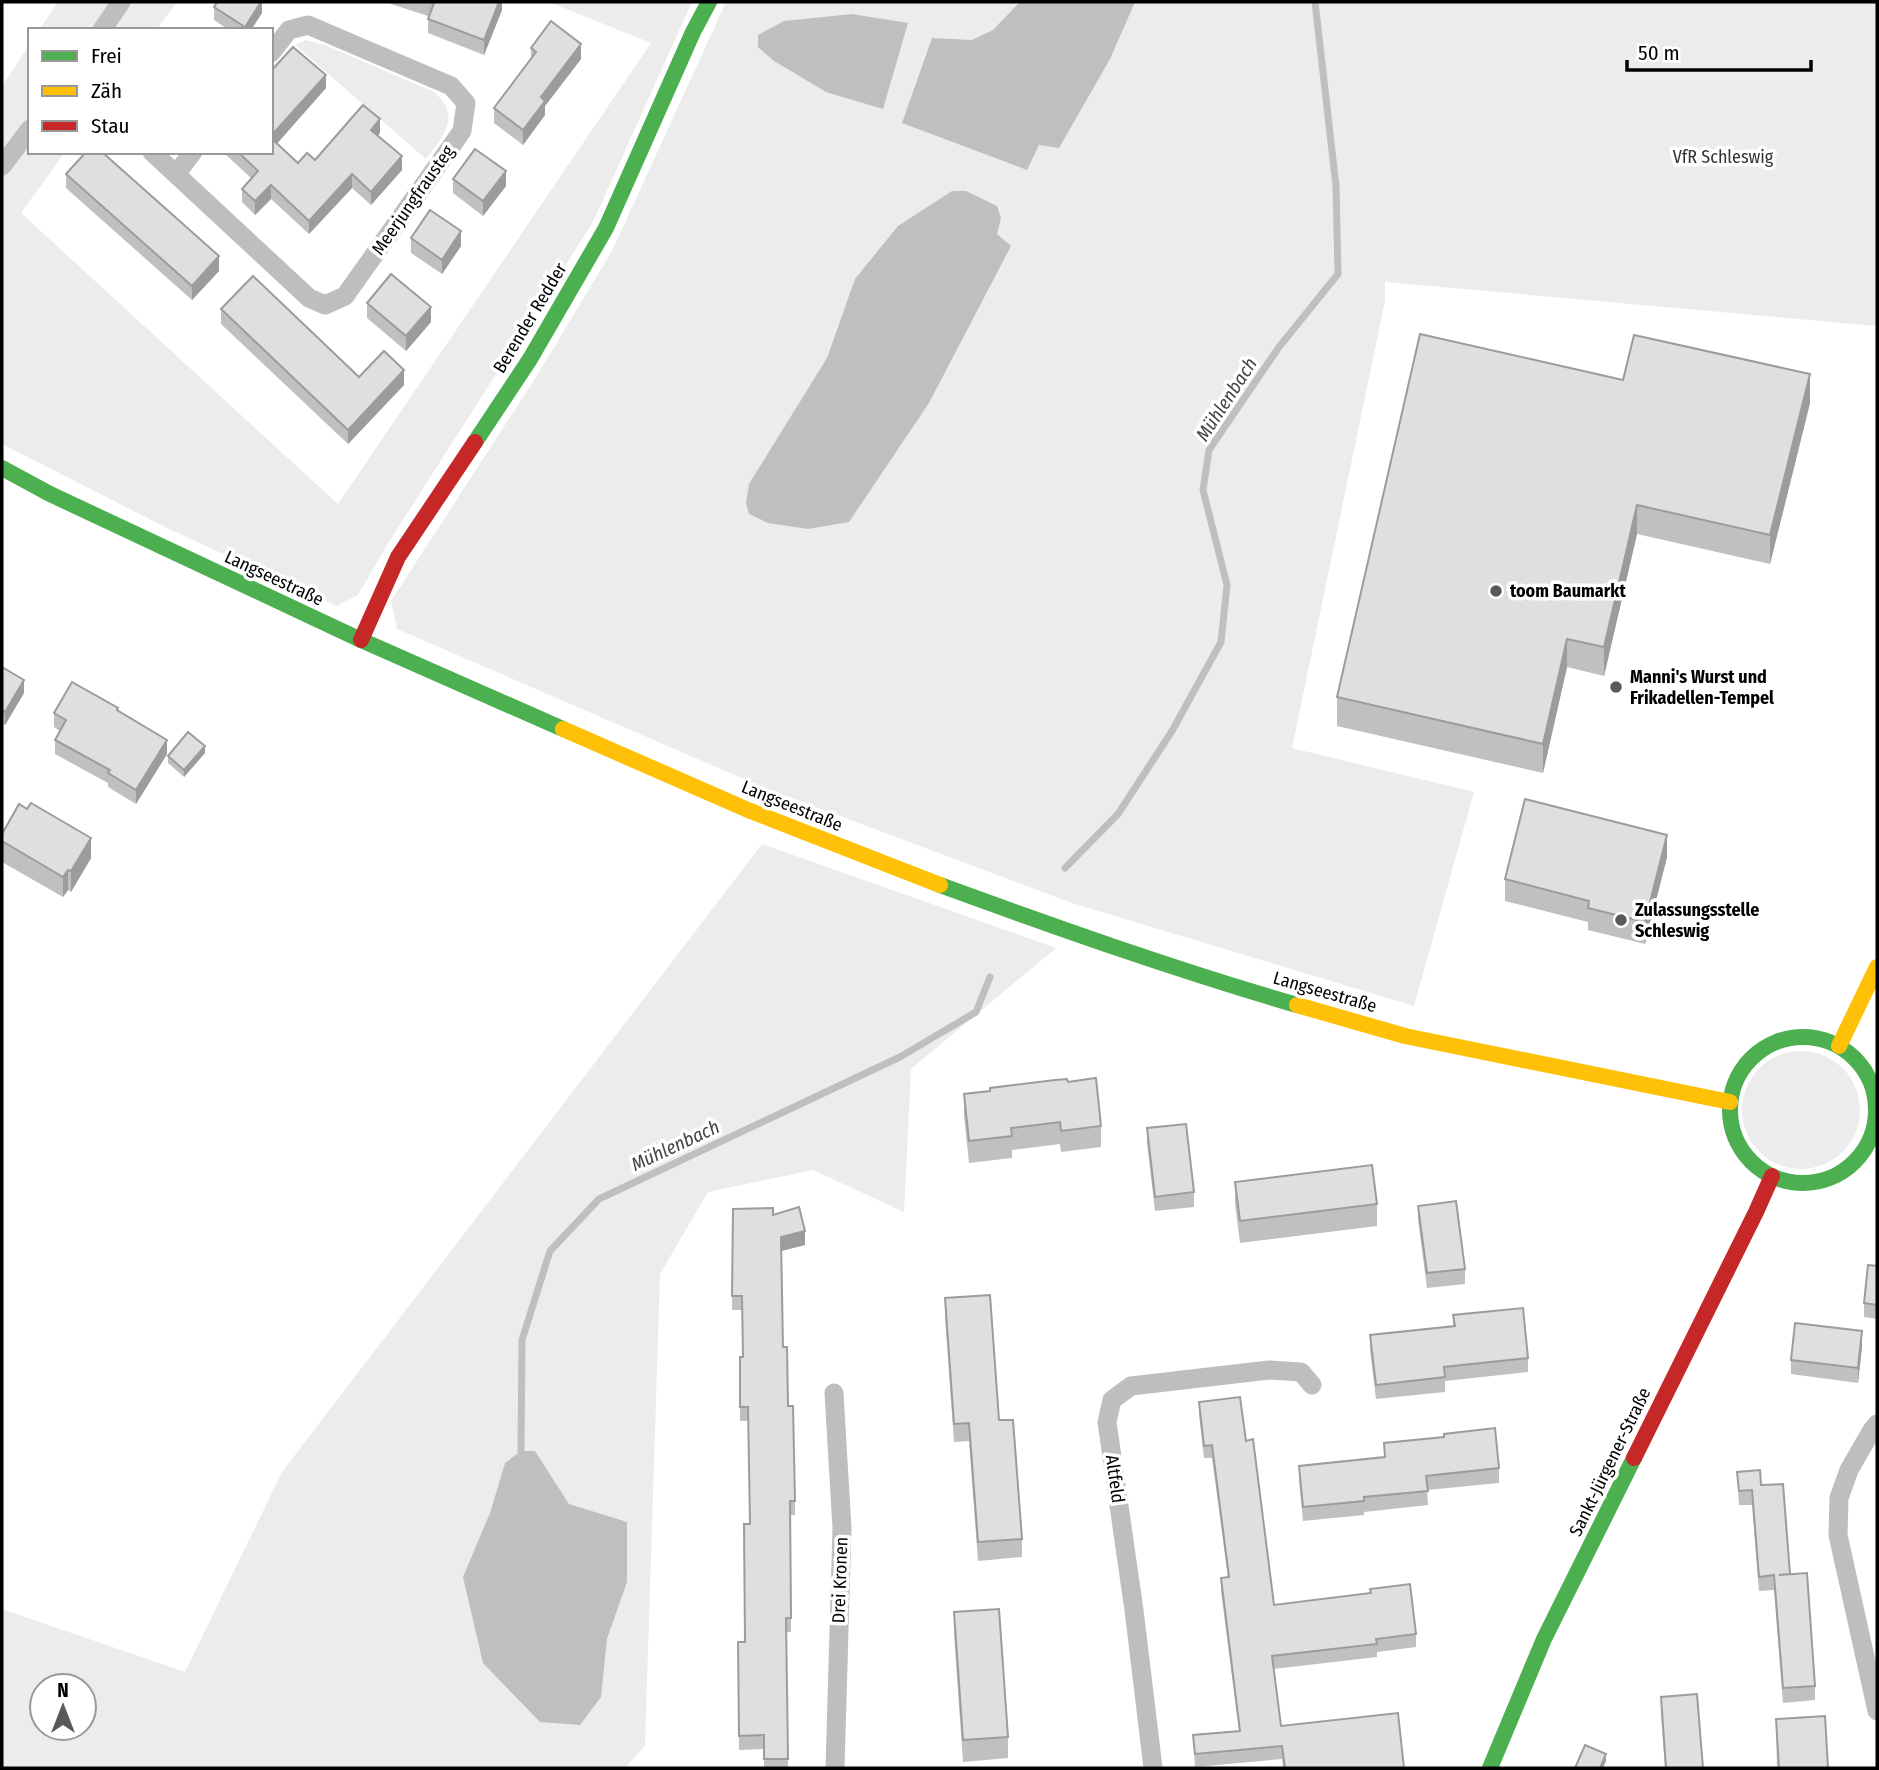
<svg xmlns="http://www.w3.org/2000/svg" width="1879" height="1770" viewBox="0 0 1879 1770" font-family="'Fira Sans Condensed',sans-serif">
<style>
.green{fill:#ececec;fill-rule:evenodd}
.water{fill:#bfbfbf}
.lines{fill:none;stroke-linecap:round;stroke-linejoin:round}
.stream{stroke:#bfbfbf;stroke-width:7}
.street{stroke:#bebebe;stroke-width:19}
.fast{stroke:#4caf50;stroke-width:16}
.slow{stroke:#ffc107;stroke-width:16}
.jam{stroke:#c62828;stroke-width:16}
.wall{fill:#c0c0c0}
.shaded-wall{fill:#9c9c9c}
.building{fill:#dfdfdf;stroke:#9c9c9c;stroke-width:2}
.poi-dot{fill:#595959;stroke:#fff;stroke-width:2.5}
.labels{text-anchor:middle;stroke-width:7;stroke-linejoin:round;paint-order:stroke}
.park-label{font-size:18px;fill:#333;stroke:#fff}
.street-label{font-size:18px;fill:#000;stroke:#fff}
.poi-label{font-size:18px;font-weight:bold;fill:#000;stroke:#fff;text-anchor:start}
.water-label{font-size:19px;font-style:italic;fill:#444;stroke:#fff}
</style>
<rect width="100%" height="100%" fill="#fff"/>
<!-- green -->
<g class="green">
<polygon points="58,2 177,2 156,30 39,30"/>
<polygon points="549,2 692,2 593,222 387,545 358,595 337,606 169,529 2,444 2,86 30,44 30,152 65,152 21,213 338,504 651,43"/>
<polygon points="726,2 1877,2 1877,326 1385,282 1385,301 1292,748 1474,792 1414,1006 1072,903 760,786 397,629 391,601 536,377 612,251"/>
<path d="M306,40L325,45L434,92C438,96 443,100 445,105C456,124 437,145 426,159L295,45Z"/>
<path d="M762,844L1056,948L911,1069L904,1212L813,1170L708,1192L660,1274L645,1746L625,1768H2V1609L185,1672L282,1472ZM535,1451L569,1504L627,1582L607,1639L601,1697L490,1513L505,1463ZM42,1686H84V1728H42Z"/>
<circle cx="1801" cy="1110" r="59"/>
</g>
<!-- water -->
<g class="water">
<polygon points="1020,2 1135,2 1110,59 1059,148 1039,145 1027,170 902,123 932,38 972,40 993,30"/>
<polygon points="852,14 908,23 883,109 826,92 774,61 758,47 758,35 784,21"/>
<polygon points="952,191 966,191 997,206 1001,218 997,234 1011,246 929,403 849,522 808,529 768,523 749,514 746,503 749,484 827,358 855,279 898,226"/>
<polygon points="521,1451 535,1451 569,1504 627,1522 627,1582 607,1639 601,1697 580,1725 540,1722 483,1663 463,1577 490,1513 505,1463"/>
</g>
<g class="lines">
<!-- stream -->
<g class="stream">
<polyline points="1065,868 1118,814 1172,731 1221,642 1227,585 1203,490 1209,450 1279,347 1338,274 1336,186 1315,2"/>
<polyline points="521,1451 522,1340 550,1251 599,1199 900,1057 976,1012 990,977"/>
</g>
<!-- street -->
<g class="street">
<polyline points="102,30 121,2"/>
<polyline points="152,152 309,298 325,305 345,296 462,131 466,103 451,86 308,25 289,30 271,53"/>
<polyline points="2,166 30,129"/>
<polyline points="176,174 193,152"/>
<polyline points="834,1393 842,1528 835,1768"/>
<polyline points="1877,1424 1872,1430 1849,1470 1839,1498 1838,1535 1877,1711"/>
<polyline points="1153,1768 1134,1610 1107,1422 1112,1400 1131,1386 1269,1370 1301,1372 1312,1385"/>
</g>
<!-- fast -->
<g class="fast">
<polyline points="475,442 530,359 606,228 693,32 709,2"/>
<polyline points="2,468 50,494 361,640 563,729"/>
<path d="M940,885C1058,928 1176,970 1297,1005"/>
<circle cx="1803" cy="1110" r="73"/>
<polyline points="1490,1768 1544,1639 1634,1458"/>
</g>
<!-- slow -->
<g class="slow">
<polyline points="563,729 748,810 940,885"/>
<polyline points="1297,1005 1405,1036 1730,1102"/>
<polyline points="1839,1046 1877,967"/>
</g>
<!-- jam -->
<g class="jam">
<polyline points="361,640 398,557 475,442"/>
<polyline points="1634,1458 1756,1212 1772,1176"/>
</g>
</g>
<!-- wall -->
<g class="wall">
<polygon points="262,2 262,13 251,30 229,30 214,20 214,7"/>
<polygon points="385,2 502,2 502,10 484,55 428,33 428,16"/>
<polygon points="531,48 581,59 545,106 545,115 523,145 494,123 494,108 531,60"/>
<polygon points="271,71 326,88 277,144 298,163 315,160 380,133 378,135 402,170 371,205 352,188 309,234 271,199 255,215 242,202 242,189 252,179 224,153 271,152"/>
<polygon points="66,174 219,271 192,300 66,188"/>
<polygon points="453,179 506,186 483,216 453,193"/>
<polygon points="411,238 461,246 442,274 411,253"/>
<polygon points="367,303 431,322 406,351 367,318"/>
<polygon points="221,309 359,377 404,385 348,444 221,324"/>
<polygon points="1623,380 1810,403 1770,564 1637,534 1604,676 1567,667 1543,773 1337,726 1337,697"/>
<polygon points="2,667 24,693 5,725 2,723"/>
<polygon points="118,711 167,754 136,804 108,787 108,783 55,754 55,740 60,731 54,727 54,713"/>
<polygon points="205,753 184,777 168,763 168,756"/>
<polygon points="2,834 91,858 71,892 68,890 63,897 2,862"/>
<polygon points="1667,857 1645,944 1588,930 1588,922 1505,901 1505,879"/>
<polygon points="1068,1082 1101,1126 1101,1147 1061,1152 1060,1144 1012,1150 1012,1158 969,1163 964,1116 964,1094"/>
<polygon points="1147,1128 1194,1192 1194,1207 1155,1211 1147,1143"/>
<polygon points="1235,1182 1377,1204 1377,1226 1240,1243 1235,1204"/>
<polygon points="1418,1206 1465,1269 1465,1284 1427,1288 1418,1220"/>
<polygon points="733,1209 773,1215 805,1245 781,1251 783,1347 795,1501 795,1515 790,1515 791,1632 786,1632 788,1768 764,1768 764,1749 739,1750 738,1642 745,1642 750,1524 748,1421 740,1421 740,1357 743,1357 742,1310 732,1310"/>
<polygon points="1877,1266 1877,1319 1864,1317 1864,1303"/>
<polygon points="945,1298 999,1420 1022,1539 1022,1557 978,1561 969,1441 954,1442 945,1317"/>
<polygon points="1453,1315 1528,1358 1528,1372 1445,1381 1445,1392 1376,1399 1370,1350 1370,1335 1453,1326"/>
<polygon points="1862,1346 1858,1383 1791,1374 1791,1360"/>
<polygon points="1199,1402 1246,1441 1274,1605 1416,1634 1416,1647 1377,1652 1377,1657 1273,1669 1281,1726 1404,1768 1283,1768 1282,1759 1195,1767 1193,1735 1239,1731 1221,1591 1221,1578 1228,1577 1212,1458 1204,1458 1199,1415"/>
<polygon points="1384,1443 1499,1468 1499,1483 1427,1490 1428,1505 1364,1512 1364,1515 1303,1521 1299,1480 1299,1466 1384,1458"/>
<polygon points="1737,1472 1761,1485 1790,1574 1815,1686 1815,1700 1783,1703 1774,1590 1759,1591 1752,1505 1739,1505"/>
<polygon points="954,1612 1008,1737 1008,1758 963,1762 954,1634"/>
<polygon points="1661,1697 1703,1768 1665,1768 1661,1714"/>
<polygon points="1776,1719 1828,1768 1777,1768"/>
</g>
<!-- shaded-wall -->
<g class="shaded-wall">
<polygon points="261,2 262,2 262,13 251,30 245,30 245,27"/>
<polygon points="499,2 502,2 502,10 484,55 484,40"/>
<polygon points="581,44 581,59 545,106 545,115 523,145 523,130 541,97"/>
<polygon points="326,75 326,88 271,150 271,136"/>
<polygon points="380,119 380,133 371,143 371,130"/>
<polygon points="402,156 402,170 371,205 371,192"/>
<polygon points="506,171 506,186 483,216 483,201"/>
<polygon points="352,174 352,188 309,234 309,221"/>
<polygon points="271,185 271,199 255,215 255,201"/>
<polygon points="461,231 461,246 442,274 442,260"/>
<polygon points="219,256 219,271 192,300 192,286"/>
<polygon points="431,307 431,322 406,351 406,336"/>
<polygon points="404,370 404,385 348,444 348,430"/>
<polygon points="1810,374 1810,403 1770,564 1770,535"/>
<polygon points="1637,505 1637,534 1604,676 1604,647"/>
<polygon points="1567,639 1567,667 1543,773 1543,744"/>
<polygon points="24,680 24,693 5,725 5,712"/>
<polygon points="167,740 167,754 136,804 136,790"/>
<polygon points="205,746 205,753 184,777 184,770"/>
<polygon points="1667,835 1667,857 1645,944 1645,922"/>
<polygon points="91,838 91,858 71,892 71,871"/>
<polygon points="68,870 68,890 63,897 63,877"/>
<polygon points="805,1231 805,1245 781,1251 781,1237"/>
<polygon points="1862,1331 1862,1346 1858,1383 1858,1368"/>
<polygon points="1606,1754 1606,1761 1603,1768 1600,1768"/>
</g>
<!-- building -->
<g class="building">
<polygon points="217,2 261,2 245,27 214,7"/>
<polygon points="429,2 499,2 484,40 428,19 434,3"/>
<polygon points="551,21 581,44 541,97 545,101 523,130 494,108 536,52 531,48"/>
<polygon points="293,47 326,75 271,136 271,71"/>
<polygon points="363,105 380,119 371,130 402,156 371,192 352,174 309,221 271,185 255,201 242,189 258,171 238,152 271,152 271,138 298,163 307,153 315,160"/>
<polygon points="475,149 506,171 483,201 453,179"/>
<polygon points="86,152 102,152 219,256 192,286 66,174"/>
<polygon points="430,210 461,231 442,260 411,238"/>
<polygon points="391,274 431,307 406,336 367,303"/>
<polygon points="253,276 359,377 384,351 404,370 348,430 221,309"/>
<polygon points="1420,334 1623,380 1634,335 1810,374 1770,535 1637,505 1604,647 1567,639 1543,744 1337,697"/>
<polygon points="2,667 24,680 5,712 2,710"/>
<polygon points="72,682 118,708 117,710 167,740 136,790 108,773 110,770 55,740 66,720 54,713"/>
<polygon points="188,732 205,746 184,770 168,756"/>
<polygon points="1525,799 1667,835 1645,922 1588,908 1589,901 1505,879"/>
<polygon points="31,803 91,838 71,871 68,870 63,877 2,841 2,834 19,804 27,809"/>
<polygon points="1096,1078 1101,1126 1061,1131 1060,1122 1011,1128 1012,1136 969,1141 964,1094 990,1091 990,1088 1055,1080 1067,1079 1068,1082"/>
<polygon points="1186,1124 1194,1192 1155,1197 1147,1128"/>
<polygon points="1372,1165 1377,1204 1240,1221 1235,1182"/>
<polygon points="1456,1201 1465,1269 1427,1273 1418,1206"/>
<polygon points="799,1207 805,1231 781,1237 783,1347 787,1347 788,1406 793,1406 795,1501 790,1501 791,1618 786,1618 788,1759 764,1759 764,1735 739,1736 738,1642 745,1642 744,1524 750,1524 748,1407 740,1407 740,1357 743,1357 742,1296 732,1296 733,1209 773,1208 773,1215"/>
<polygon points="1868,1265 1877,1266 1877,1305 1864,1303"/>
<polygon points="990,1295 999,1420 1013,1420 1022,1539 978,1542 969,1423 954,1424 945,1298"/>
<polygon points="1523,1308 1528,1358 1444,1367 1445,1377 1376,1385 1370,1335 1455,1326 1453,1315"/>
<polygon points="1795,1323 1862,1331 1858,1368 1791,1360"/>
<polygon points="1240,1397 1246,1441 1253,1439 1274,1605 1371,1593 1370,1589 1410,1584 1416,1634 1376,1639 1377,1644 1272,1656 1281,1726 1398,1713 1404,1768 1285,1768 1282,1746 1195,1754 1193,1735 1240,1731 1221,1578 1229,1577 1212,1445 1204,1446 1199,1402"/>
<polygon points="1495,1428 1499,1468 1426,1476 1428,1491 1364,1497 1364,1501 1303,1507 1299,1466 1385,1457 1384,1443 1444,1437 1444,1434"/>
<polygon points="1760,1470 1761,1485 1783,1484 1790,1574 1779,1575 1807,1573 1815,1686 1783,1688 1774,1575 1759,1577 1752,1490 1739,1491 1737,1472"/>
<polygon points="999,1609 1008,1737 963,1740 954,1612"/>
<polygon points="1697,1694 1703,1768 1666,1768 1661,1697"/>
<polygon points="1825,1716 1828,1768 1779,1768 1776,1719"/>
<polygon points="1585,1745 1606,1754 1600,1768 1575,1768"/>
</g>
<!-- markers -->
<g class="poi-dot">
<circle cx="1496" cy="591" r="7"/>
<circle cx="1616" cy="687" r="7"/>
<circle cx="1621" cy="920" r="7"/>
</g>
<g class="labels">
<!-- park labels -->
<g class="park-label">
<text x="1723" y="163">VfR Schleswig</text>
</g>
<!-- street labels -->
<g class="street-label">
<text transform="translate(413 200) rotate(-55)" y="6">Meerjungfrausteg</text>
<text transform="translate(530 318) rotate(-59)" y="6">Berender Redder</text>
<text transform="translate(274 578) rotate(25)" y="6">Langseestraße</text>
<text transform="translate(792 806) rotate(22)" y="6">Langseestraße</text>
<text transform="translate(1325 992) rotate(16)" y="6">Langseestraße</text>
<text transform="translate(1610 1462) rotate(-64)" y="6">Sankt-Jürgener-Straße</text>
<text transform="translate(1115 1479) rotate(82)" y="6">Altfeld</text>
<text transform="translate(840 1580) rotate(-88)" y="6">Drei Kronen</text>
</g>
<!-- poi labels -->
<g class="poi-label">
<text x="1510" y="597">toom Baumarkt</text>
<text x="1630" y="683">Manni's Wurst und<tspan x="1630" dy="21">Frikadellen-Tempel</tspan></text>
<text x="1635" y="916">Zulassungsstelle<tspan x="1635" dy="21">Schleswig</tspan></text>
</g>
<!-- water labels -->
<g class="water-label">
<text transform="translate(1226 399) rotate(-57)" y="7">Mühlenbach</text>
<text transform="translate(675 1145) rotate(-25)" y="7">Mühlenbach</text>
</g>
</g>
<!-- border -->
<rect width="1879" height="1770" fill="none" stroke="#000000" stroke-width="7"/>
<!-- legend -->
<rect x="28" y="28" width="245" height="126" fill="#ffffff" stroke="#999999" stroke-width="2"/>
<rect x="42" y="51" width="35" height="10" fill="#4caf50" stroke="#999999" stroke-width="2"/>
<text x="91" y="63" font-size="21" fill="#000000">Frei</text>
<rect x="42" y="86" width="35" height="10" fill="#ffc107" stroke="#999999" stroke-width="2"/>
<text x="91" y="98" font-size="21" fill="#000000">Zäh</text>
<rect x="42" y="121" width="35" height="10" fill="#c62828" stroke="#999999" stroke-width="2"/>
<text x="91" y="133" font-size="21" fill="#000000">Stau</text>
<!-- north arrow -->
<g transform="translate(63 1707)"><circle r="33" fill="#ffffff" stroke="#999999" stroke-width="2"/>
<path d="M0-5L12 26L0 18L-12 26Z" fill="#595959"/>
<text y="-10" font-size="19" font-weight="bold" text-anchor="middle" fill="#000000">N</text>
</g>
<!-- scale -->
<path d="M1627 60v10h184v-10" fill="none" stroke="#000000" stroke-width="3.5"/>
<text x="1638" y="60" font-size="21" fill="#000000" stroke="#ffffff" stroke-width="5" paint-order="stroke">50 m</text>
</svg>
